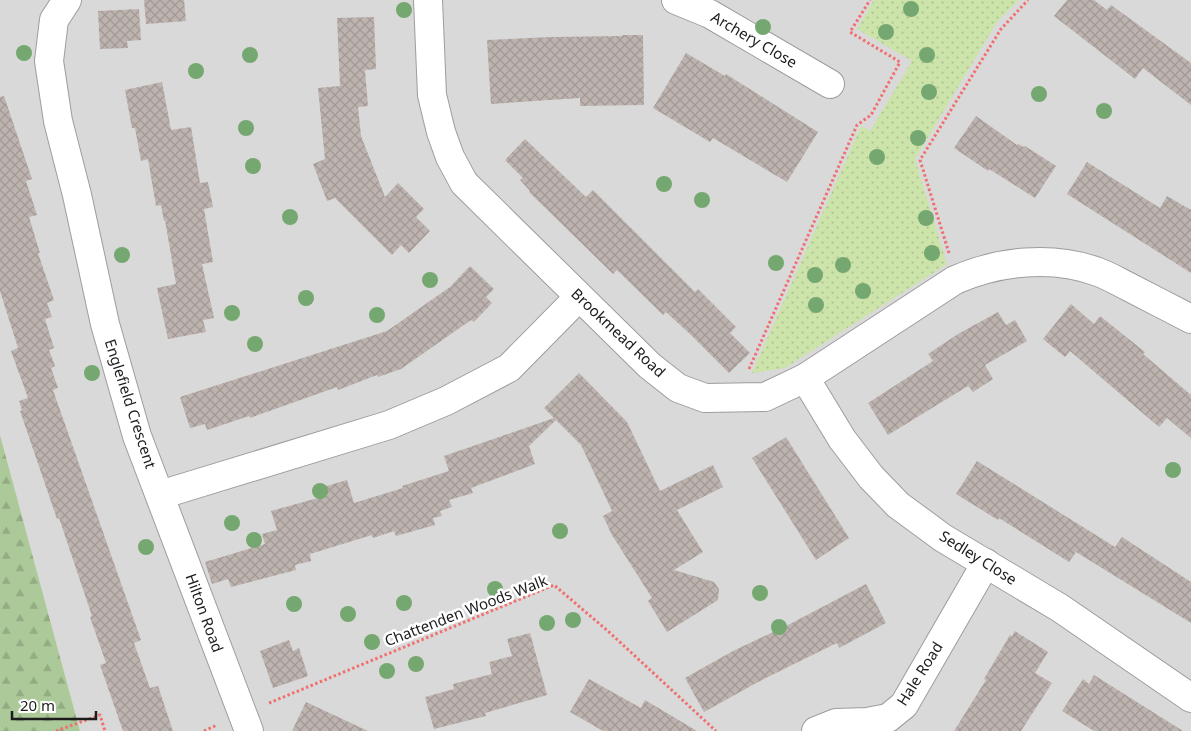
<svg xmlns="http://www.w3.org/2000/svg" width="1191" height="731" viewBox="0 0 1191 731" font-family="'Noto Sans',sans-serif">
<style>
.residential{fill:#dad9d9}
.grass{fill:url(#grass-dots)}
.forest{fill:url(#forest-firs)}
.building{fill:url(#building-cross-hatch)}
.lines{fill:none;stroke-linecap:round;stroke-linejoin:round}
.minor-casing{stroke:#9d9d9d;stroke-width:30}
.path{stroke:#f0706f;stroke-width:3;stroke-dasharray:2.5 2.5;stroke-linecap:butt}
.minor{stroke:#fff;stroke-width:28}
.tree{fill:#75a770}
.labels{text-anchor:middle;stroke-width:5;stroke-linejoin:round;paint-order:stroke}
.street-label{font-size:15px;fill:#1c1c1c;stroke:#fff}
</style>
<defs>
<pattern id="grass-dots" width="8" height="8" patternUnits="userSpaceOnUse" patternTransform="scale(1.25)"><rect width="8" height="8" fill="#cce4aa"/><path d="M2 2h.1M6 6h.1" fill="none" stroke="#afc392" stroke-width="1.8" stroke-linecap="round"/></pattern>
<pattern id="forest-firs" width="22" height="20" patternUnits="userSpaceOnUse" patternTransform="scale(1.25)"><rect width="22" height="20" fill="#acc999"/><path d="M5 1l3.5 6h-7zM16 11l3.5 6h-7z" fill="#93ac83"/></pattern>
<pattern id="building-cross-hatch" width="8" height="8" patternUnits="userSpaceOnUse" patternTransform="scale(1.25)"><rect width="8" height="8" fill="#bdb3af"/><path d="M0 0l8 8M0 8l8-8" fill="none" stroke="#a29996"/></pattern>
</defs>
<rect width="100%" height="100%" fill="#ede8e2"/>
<!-- residential -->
<polygon class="residential" points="0,0 1191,0 1191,731 80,731 0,435"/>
<!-- grass -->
<polygon class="grass" points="874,0 1019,0 997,22 915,159 947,264 785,368 752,373 861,126 870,131 912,61 857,29"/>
<!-- forest -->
<polygon class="forest" points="0,435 80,731 0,731"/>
<!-- building -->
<g class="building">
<polygon points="144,0 184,0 186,21 146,24"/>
<polygon points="1067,0 1094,0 1107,10 1111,5 1191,63 1191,105 1143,68 1135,79 1054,16"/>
<polygon points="139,9 141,40 127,41 128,48 100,49 98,11"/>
<polygon points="374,17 376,69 365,70 368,106 358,107 361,136 385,197 398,183 424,209 416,217 430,231 409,253 401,245 392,255 335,198 327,201 313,164 325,159 318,88 340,86 337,18"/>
<polygon points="622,35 643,35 644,105 580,106 580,98 491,104 487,40 551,37 622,36"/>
<polygon points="686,53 725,76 726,74 818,132 787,182 713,138 710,142 653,108"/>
<polygon points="162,82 171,130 191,127 200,183 208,182 213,207 204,209 213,262 202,264 214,318 203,320 206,332 168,339 157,288 176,284 165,220 164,221 161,205 156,206 148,159 141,161 135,128 132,128 125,90"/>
<polygon points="4,96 32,179 26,181 37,215 29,217 40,253 38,253 54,300 47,303 52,317 45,319 54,348 49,350 55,366 51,368 58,388 53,390 141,640 134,643 150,688 158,686 173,731 123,731 100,665 106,663 90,617 92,616 59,518 57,519 20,411 22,410 19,401 28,398 11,351 18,348 0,291 0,97"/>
<polygon points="976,116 1017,145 1018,144 1024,147 1025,146 1056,166 1035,198 989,169 988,171 954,148"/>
<polygon points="525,139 586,197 593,190 695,292 698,289 736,327 730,333 750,353 729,373 691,335 666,312 663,315 617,270 613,274 529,192 530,191 520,180 523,178 505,160"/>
<polygon points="1087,162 1160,208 1167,196 1191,210 1191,273 1067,194"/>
<polygon points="470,266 494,289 486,297 492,303 474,322 471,320 401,369 378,377 377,375 338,390 337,387 250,418 249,416 207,430 205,424 190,428 180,397 387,331 450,287"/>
<polygon points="1071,304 1094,324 1100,316 1145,352 1143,354 1191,395 1191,438 1167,418 1159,427 1070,351 1065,357 1043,339"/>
<polygon points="998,312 1006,325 1015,320 1027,341 985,365 993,379 973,392 968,386 888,435 868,403 933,361 928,354 958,334"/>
<polygon points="579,373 627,422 660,491 713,465 723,487 677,510 703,552 674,570 714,582 719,589 718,600 667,632 648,601 652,598 612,535 603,516 612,511 581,445 556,420 529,446 535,464 471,488 473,493 449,500 452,507 440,511 442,516 433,518 435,525 396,536 394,531 373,538 372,535 310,554 311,561 295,565 296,570 231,587 228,579 212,584 205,562 265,544 262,534 277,530 271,511 325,496 323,487 347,480 354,503 403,488 402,486 449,471 444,456 554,418 544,408"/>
<polygon points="786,437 849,538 816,560 752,458"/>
<polygon points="977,461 1115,547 1122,537 1191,582 1191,623 1076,552 1069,562 999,518 998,520 956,494"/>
<polygon points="866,584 886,623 839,648 837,643 792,665 758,682 704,712 685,678 733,651 790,624"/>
<polygon points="1015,631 1048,652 1035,673 1052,683 1021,731 954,731 986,680 984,679 1010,635 1012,636"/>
<polygon points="530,633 547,695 485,713 486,716 434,729 425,697 454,689 453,684 492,674 489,662 512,656 507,639"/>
<polygon points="289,640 293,651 299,648 308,676 273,688 260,651"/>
<polygon points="1094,675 1183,731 1094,731 1062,711 1083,679 1089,684"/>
<polygon points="589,679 641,708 645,700 697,731 603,731 570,712"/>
<polygon points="306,702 368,731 292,731"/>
</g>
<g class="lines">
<defs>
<g id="minor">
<polyline points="67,0 54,20 49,61 58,121 77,195 105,324 137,436 249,731"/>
<path d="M428,0L432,95L441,132L450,157L464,183L650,366L678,388L705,398L765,397L805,378L955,280C999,261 1052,255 1098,272C1109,276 1119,282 1129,287C1150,298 1170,308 1191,319"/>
<polyline points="676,0 710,14 830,84"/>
<polyline points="805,378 842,439 871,477 898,505 943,538 1060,608 1191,698"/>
<polyline points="160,495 389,425 446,401 509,368 579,297"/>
<polyline points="816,731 836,723 867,722 888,718 904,705 986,563"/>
</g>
</defs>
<!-- minor casing -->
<use href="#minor" class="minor-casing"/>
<!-- path -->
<g class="path">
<polyline points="949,253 920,160 1001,29 1028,0"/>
<polyline points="749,369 857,125 871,115 900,62 850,32 870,0"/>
<polyline points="269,703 554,585 609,632 716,731"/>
<polyline points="56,731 100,715 105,731"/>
<polyline points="204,731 217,725"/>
</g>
<!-- minor -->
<use href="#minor" class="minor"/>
</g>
<!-- trees -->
<g class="tree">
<circle cx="911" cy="9" r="8"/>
<circle cx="404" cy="10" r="8"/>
<circle cx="763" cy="27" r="8"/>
<circle cx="886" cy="32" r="8"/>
<circle cx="24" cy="53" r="8"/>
<circle cx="250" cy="55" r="8"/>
<circle cx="927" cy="55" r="8"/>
<circle cx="196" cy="71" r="8"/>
<circle cx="929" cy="92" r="8"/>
<circle cx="1039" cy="94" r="8"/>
<circle cx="1104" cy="111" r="8"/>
<circle cx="246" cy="128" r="8"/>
<circle cx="918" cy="138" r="8"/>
<circle cx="877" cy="157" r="8"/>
<circle cx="253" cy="166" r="8"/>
<circle cx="664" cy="184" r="8"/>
<circle cx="702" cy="200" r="8"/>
<circle cx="290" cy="217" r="8"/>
<circle cx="926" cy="218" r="8"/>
<circle cx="932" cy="253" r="8"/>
<circle cx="122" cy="255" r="8"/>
<circle cx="776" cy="263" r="8"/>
<circle cx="843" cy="265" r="8"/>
<circle cx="815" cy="275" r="8"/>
<circle cx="430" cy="280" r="8"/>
<circle cx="863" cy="291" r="8"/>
<circle cx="306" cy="298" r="8"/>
<circle cx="816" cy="305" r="8"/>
<circle cx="232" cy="313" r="8"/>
<circle cx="377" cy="315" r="8"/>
<circle cx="255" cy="344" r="8"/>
<circle cx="92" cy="373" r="8"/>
<circle cx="1173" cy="470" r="8"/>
<circle cx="320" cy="491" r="8"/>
<circle cx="232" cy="523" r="8"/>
<circle cx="560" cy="531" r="8"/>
<circle cx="254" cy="540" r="8"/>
<circle cx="146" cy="547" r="8"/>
<circle cx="495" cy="589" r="8"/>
<circle cx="760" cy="593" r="8"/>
<circle cx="404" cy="603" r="8"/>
<circle cx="294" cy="604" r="8"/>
<circle cx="348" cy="614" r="8"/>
<circle cx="573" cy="620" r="8"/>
<circle cx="547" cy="623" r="8"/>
<circle cx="779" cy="627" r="8"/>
<circle cx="372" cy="642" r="8"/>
<circle cx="416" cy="664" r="8"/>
<circle cx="387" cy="671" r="8"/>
</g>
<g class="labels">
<!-- street labels -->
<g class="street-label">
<text transform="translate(754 40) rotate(30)" y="5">Archery Close</text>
<text transform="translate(618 333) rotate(43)" y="5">Brookmead Road</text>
<text transform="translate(130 404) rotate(72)" y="5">Englefield Crescent</text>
<text transform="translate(978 558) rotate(32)" y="5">Sedley Close</text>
<text transform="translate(466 611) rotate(-21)" y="5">Chattenden Woods Walk</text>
<text transform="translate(204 613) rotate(70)" y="5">Hilton Road</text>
<text transform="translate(920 674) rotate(-58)" y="5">Hale Road</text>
</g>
</g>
<!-- scale -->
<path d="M12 711v8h84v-8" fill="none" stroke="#1c1c1c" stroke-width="2.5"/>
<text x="20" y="711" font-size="15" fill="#1c1c1c" stroke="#ffffff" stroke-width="4" paint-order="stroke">20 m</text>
</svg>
